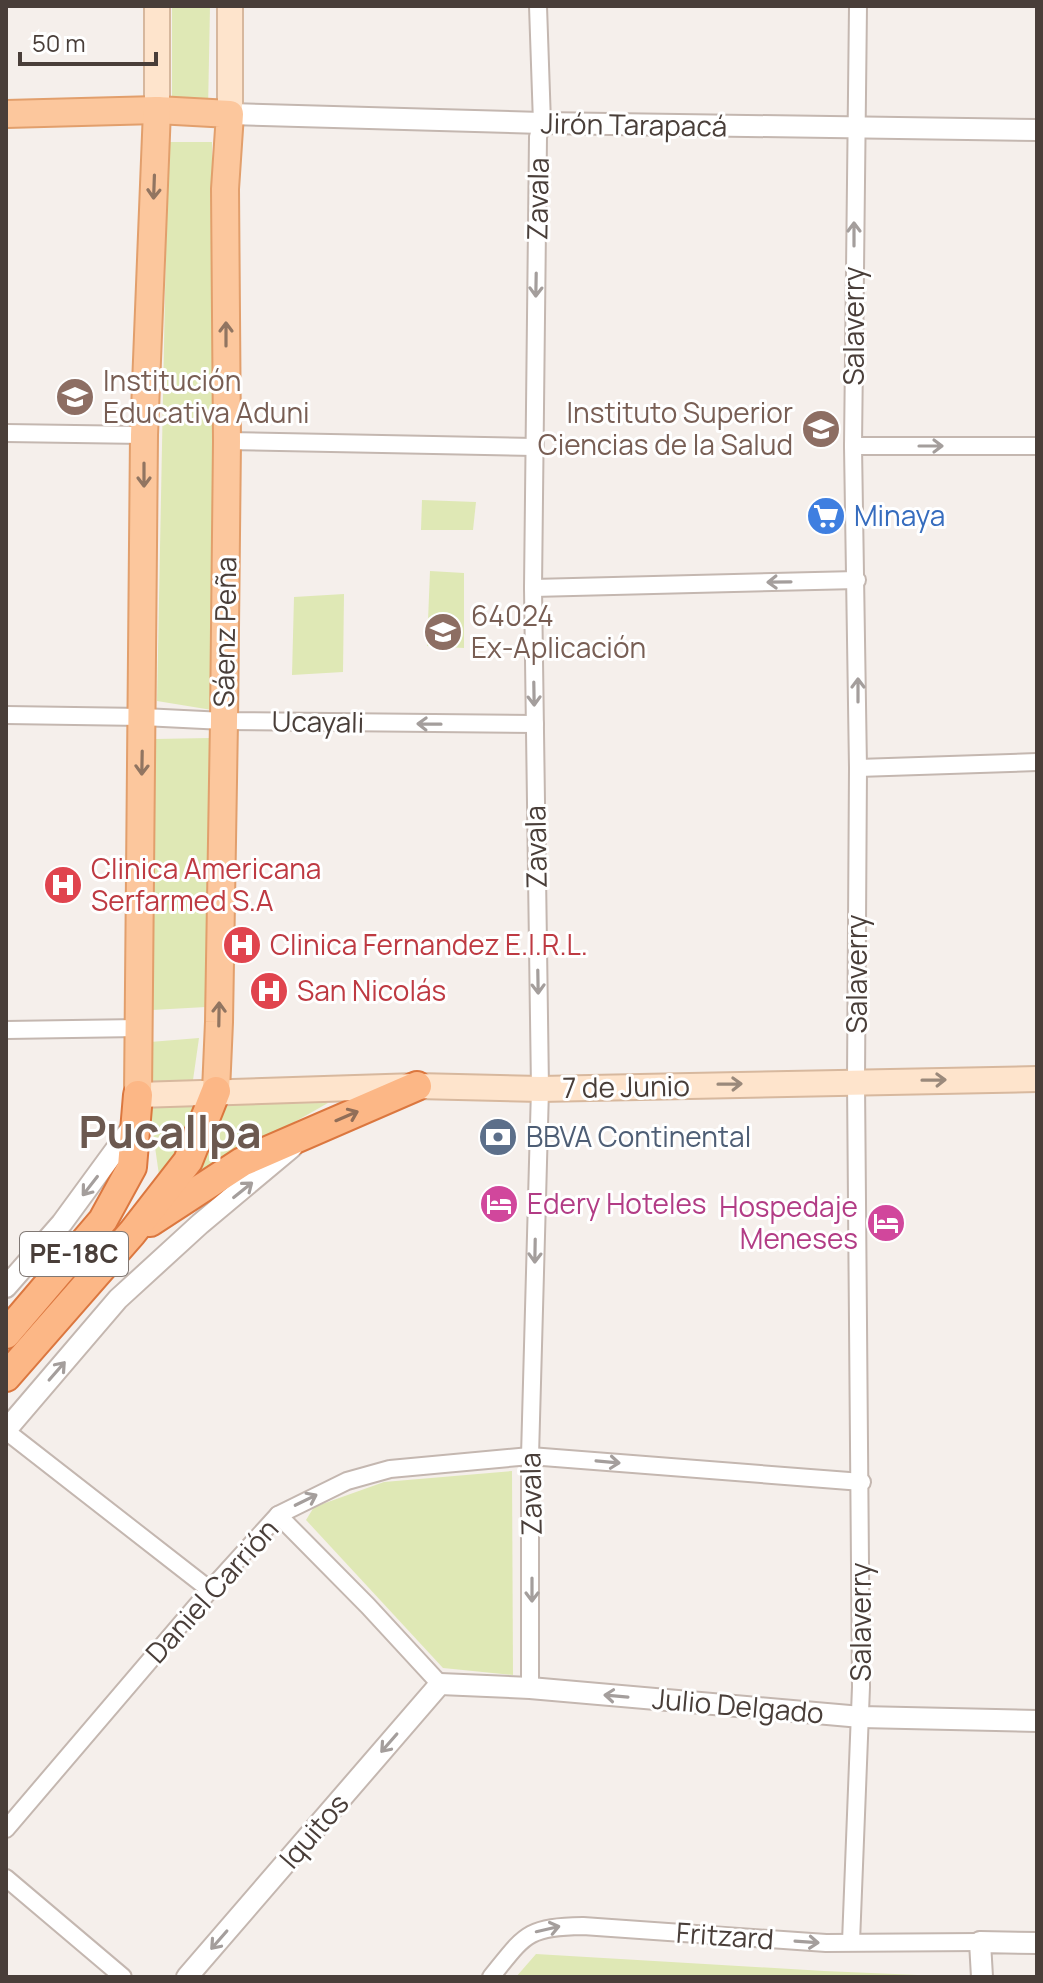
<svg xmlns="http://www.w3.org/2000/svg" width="1043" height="1983" viewBox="0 0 1043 1983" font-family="Manrope,sans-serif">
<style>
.green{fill:#dfe8b5}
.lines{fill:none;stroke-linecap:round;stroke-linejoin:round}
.minor-casing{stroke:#c4b7b0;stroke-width:20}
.tertiary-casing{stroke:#c4b7b0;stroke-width:24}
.secondary-casing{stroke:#d7b89e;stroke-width:28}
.primary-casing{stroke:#e29f6c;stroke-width:30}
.trunk-casing{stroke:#db773f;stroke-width:32}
.minor{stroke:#fff;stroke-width:16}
.tertiary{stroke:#fff;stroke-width:20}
.secondary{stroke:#fee4cc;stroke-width:24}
.primary{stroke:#fcc79d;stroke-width:26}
.trunk{stroke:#fcb786;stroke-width:28}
.oneway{stroke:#917561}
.oneway2{stroke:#a49e9c}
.oneway3{stroke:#9a897b}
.oneway4{stroke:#916e58}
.labels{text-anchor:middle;stroke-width:6;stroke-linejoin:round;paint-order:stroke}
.shield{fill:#fff;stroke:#807874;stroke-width:2}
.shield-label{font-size:26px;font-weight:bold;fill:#493e39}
.street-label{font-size:28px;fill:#493e39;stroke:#fff}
.education-label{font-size:28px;fill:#785e54;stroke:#fff;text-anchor:start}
.shop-label{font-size:28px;fill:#366cbe;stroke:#fff;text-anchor:start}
.health-label{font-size:28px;fill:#be3a42;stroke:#fff;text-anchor:start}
.service-label{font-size:28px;fill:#4e5e75;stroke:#fff;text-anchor:start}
.hotel-label{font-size:28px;fill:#b23c85;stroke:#fff;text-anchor:start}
.town-label{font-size:44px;font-weight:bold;fill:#6c5950;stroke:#fff}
</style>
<rect width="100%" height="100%" fill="#f5efeb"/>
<!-- green -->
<g class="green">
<polygon points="172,6 210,6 208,110 172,110"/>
<polygon points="168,142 212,142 212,710 157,701"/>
<polygon points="422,500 476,502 473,530 421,530"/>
<polygon points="430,571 464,573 464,648 427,646"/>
<polygon points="344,594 343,672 292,675 294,597"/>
<polygon points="210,738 206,1007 152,1010 155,739"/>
<polygon points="199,1038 193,1080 149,1083 150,1042"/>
<polygon points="203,1101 160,1182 149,1105"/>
<polygon points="328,1103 194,1179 220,1104"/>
<polygon points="512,1471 513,1675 443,1668 306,1520 314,1507 384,1482"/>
<polygon points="536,1954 824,1971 965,1977 516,1977"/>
</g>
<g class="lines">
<defs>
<g id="minor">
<polyline points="6,433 144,435"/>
<polyline points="227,441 534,447"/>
<polyline points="853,446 1037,446"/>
<polyline points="533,588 857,580"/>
<polyline points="6,715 143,717 224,721 535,724"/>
<polyline points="858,768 1037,762"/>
<polyline points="6,1030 139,1028"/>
<polyline points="6,1431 210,1590"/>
<polyline points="278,1515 368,1606 440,1684"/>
<polyline points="530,1688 530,1456 540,1089 533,588 538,137 542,123 538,6"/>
<polyline points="6,1829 210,1590 278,1515 347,1481 390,1469 530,1456 862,1482"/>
<polyline points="6,1878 123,1977"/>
<polyline points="851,1942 861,1687 856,1081 858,768 853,446 858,6"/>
<path d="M491,1977C525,1935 526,1927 583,1926L826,1943L980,1942"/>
</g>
<g id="tertiary">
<polyline points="230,114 542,123 1037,130"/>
<polyline points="6,1287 62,1223 133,1126"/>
<polyline points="6,1430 118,1299 200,1224 292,1147"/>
<polyline points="187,1977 440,1684 530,1688 861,1717 1037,1721"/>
<polyline points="982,1977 980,1942 1037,1943"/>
</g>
<g id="secondary">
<polyline points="230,6 230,114"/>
<polyline points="157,110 157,6"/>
<polyline points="138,1095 417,1086 540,1089 1037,1079"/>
</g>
<g id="primary">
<polyline points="6,114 157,110 230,114 225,189 227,441 224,721 219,1022 216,1091"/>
<polyline points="138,1095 144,435 157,110"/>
</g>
<g id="trunk">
<polyline points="150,1222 242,1162 417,1086"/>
<polyline points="6,1334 103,1220 132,1167 138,1095"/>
<polyline points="6,1377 132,1233 188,1161 216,1091"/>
</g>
</defs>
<!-- minor casing -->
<use href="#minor" class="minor-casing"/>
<!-- tertiary casing -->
<use href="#tertiary" class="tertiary-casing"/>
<!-- secondary casing -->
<use href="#secondary" class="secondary-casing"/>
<!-- primary casing -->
<use href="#primary" class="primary-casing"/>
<!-- trunk casing -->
<use href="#trunk" class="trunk-casing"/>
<!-- minor -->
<use href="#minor" class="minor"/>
<!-- tertiary -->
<use href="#tertiary" class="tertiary"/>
<!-- secondary -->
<use href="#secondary" class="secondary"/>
<!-- primary -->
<use href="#primary" class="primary"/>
<!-- trunk -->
<use href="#trunk" class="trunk"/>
</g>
<!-- one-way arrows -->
<defs><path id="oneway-shaft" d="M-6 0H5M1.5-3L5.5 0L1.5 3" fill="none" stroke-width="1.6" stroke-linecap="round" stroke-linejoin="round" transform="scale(2)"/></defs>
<g class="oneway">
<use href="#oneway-shaft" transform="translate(154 187) rotate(92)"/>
<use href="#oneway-shaft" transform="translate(226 334) rotate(-90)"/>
<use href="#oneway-shaft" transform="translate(144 475) rotate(90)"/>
<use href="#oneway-shaft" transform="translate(142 763) rotate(91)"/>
<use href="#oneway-shaft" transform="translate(219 1014) rotate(-89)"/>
</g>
<g class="oneway2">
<use href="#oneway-shaft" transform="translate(854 234) rotate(-90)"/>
<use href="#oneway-shaft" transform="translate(536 285) rotate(91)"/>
<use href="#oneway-shaft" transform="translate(931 446)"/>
<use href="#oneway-shaft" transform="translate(779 582) rotate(179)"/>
<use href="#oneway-shaft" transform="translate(858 690) rotate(-90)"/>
<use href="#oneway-shaft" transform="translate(534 694) rotate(89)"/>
<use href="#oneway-shaft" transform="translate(429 724) rotate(-179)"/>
<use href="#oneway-shaft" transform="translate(538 982) rotate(89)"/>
<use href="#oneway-shaft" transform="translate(90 1186) rotate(128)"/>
<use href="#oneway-shaft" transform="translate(243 1190) rotate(-39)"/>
<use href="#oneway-shaft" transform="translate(535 1251) rotate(91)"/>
<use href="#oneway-shaft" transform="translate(57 1371) rotate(-49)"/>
<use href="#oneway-shaft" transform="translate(608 1462) rotate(5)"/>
<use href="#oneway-shaft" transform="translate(306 1500) rotate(-26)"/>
<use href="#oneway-shaft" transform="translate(532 1590) rotate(90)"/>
<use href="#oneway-shaft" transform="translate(616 1696) rotate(-175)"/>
<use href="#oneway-shaft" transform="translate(389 1743) rotate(131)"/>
<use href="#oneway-shaft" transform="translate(548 1929) rotate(-13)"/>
<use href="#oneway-shaft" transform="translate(219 1940) rotate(131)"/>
<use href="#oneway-shaft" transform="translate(807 1942) rotate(4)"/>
</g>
<g class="oneway3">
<use href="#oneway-shaft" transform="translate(934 1080) rotate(-1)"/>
<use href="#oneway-shaft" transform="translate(730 1084) rotate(-1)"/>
</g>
<use class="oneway4" href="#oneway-shaft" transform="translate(347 1116) rotate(-23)"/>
<!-- icons -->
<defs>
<symbol id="school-disc" viewBox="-11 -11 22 22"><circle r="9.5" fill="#8d6e63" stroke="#fff"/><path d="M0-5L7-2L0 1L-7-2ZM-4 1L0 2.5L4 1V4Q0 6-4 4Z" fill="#fff"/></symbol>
<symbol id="university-disc" viewBox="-11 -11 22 22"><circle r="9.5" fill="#8d6e63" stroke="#fff"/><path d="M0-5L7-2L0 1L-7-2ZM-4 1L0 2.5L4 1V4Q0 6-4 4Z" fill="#fff"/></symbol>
<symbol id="supermarket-disc" viewBox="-11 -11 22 22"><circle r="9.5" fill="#3f7fe0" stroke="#fff"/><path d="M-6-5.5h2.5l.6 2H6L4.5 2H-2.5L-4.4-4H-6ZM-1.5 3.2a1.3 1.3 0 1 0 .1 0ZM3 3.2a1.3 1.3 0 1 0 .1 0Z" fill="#fff"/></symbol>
<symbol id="hospital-disc" viewBox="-11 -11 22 22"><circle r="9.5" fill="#e0444e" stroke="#fff"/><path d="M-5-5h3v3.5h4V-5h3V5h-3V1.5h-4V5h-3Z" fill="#fff"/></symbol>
<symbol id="bank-disc" viewBox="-11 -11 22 22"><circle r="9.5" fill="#5c6f8a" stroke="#fff"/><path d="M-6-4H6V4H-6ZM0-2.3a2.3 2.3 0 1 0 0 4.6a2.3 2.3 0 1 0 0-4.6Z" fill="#fff"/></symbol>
<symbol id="hotel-disc" viewBox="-11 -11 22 22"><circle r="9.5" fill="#d1479c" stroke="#fff"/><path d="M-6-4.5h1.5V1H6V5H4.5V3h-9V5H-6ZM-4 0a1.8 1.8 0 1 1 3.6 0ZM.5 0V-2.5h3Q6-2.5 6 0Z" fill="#fff"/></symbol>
</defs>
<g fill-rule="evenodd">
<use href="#school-disc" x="53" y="375" width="44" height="44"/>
<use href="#university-disc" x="799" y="407" width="44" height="44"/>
<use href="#supermarket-disc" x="804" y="494" width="44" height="44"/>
<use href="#university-disc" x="421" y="610" width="44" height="44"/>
<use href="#hospital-disc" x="41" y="863" width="44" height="44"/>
<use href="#hospital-disc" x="220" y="923" width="44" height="44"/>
<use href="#hospital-disc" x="247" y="969" width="44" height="44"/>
<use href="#bank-disc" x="476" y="1115" width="44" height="44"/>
<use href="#hotel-disc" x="477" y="1182" width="44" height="44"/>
<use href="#hotel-disc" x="864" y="1201" width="44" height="44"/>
</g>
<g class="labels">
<!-- shield labels -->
<rect class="shield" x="20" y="1232" width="108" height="44" rx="6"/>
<g class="shield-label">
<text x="74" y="1263">PE-18C</text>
</g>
<!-- street labels -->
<g class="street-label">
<text transform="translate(634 125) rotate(1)" y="10">Jirón Tarapacá</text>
<text transform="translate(538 199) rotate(-89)" y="10">Zavala</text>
<text transform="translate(854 326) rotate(-90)" y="10">Salaverry</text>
<text transform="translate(225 632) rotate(-89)" y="10">Sáenz Peña</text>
<text transform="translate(318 722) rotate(1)" y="10">Ucayali</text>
<text transform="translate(536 847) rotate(-91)" y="10">Zavala</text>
<text transform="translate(857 974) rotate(-90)" y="10">Salaverry</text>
<text transform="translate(626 1087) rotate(-1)" y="10">7 de Junio</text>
<text transform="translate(531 1494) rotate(-91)" y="10">Zavala</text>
<text transform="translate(212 1591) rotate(-48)" y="10">Daniel Carrión</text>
<text transform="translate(861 1622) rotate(-90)" y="10">Salaverry</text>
<text transform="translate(738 1706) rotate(5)" y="10">Julio Delgado</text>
<text transform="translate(314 1831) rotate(-49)" y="10">Iquitos</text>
<text transform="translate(725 1936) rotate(4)" y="10">Fritzard</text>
</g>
<!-- education labels -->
<g class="education-label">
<text x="103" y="391">Institución<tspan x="103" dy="32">Educativa Aduni</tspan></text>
<text x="793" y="423" text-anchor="end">Instituto Superior<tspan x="793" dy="32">Ciencias de la Salud</tspan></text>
<text x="471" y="626">64024<tspan x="471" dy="32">Ex-Aplicación</tspan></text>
</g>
<!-- shop labels -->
<g class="shop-label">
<text x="854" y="526">Minaya</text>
</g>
<!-- health labels -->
<g class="health-label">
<text x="91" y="879">Clinica Americana<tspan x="91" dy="32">Serfarmed S.A</tspan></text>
<text x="270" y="955">Clinica Fernandez E.I.R.L.</text>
<text x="297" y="1001">San Nicolás</text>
</g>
<!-- service labels -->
<g class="service-label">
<text x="526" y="1147">BBVA Continental</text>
</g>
<!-- hotel labels -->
<g class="hotel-label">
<text x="527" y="1214">Edery Hoteles</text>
<text x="858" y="1217" text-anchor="end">Hospedaje<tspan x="858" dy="32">Meneses</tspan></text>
</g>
<!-- town labels -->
<g class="town-label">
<text x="170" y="1148">Pucallpa</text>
</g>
</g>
<!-- border -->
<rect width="1043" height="1983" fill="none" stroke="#493e39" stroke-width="16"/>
<!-- scale -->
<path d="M20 52v12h136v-12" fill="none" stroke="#493e39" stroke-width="4"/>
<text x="32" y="52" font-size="24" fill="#493e39" stroke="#ffffff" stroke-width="6" paint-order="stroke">50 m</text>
</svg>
